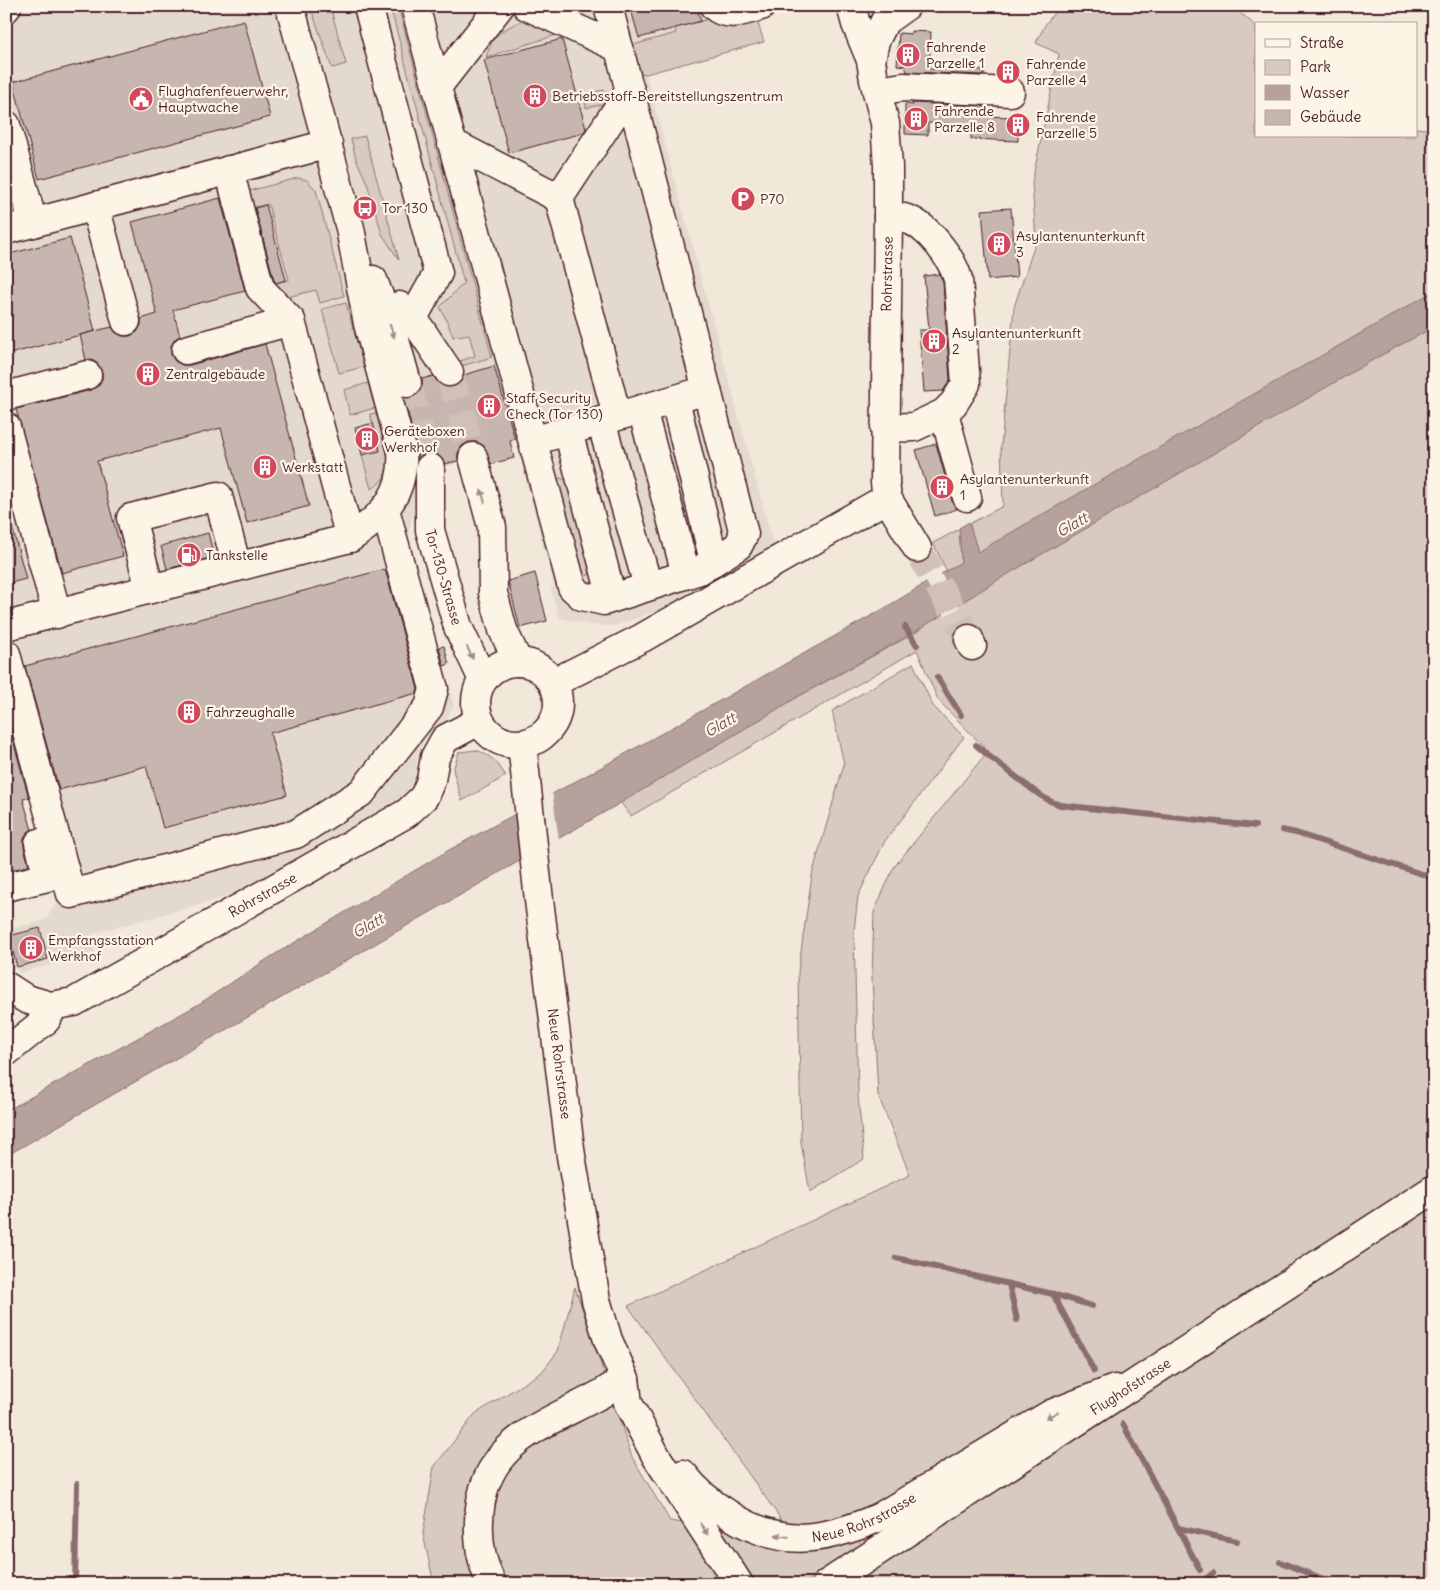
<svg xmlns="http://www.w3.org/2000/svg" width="1440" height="1590" viewBox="0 0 1440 1590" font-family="Delius,sans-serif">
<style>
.built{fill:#e4d9cd}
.green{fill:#d8cac0;stroke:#917476}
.water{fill:#b6a19c;stroke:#8b6d6f}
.pier{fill:#f1e8da}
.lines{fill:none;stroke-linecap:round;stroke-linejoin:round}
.stream{stroke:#8b6d6f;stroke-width:6}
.building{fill:#c7b6af;stroke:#4a1f2b}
.minor-tunnel{stroke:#d0c0b7;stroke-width:28;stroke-dasharray:28 14;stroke-linecap:butt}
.minor-casing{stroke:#4a1f2b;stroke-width:31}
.major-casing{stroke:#4a1f2b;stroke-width:31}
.minor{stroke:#fcf5e5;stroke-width:28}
.major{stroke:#fcf5e5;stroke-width:28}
.oneway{fill:#a38a88}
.labels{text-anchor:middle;stroke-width:4.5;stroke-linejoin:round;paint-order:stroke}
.poi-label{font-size:14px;fill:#4a1f2b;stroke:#fcf5e5;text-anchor:start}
.street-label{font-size:14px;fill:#4a1f2b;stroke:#fcf5e5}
.water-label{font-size:15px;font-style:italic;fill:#704c53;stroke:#fcf5e5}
</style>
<rect width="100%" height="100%" fill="#f1e8da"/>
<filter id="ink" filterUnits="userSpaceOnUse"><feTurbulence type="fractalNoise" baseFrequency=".02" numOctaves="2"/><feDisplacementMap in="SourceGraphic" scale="10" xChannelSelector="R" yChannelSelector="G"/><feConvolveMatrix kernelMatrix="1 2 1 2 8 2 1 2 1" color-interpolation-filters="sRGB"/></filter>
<g filter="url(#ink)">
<!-- built -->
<polygon class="built" points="6,6 753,6 764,42 646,74 774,547 668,607 614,626 590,625 559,618 551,589 554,587 515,439 483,443 486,455 424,472 408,534 454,706 445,721 431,731 423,742 417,759 415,778 407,795 227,897 91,934 95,952 21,973 14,968 6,940 6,930 45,920 59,900 6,706"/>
<!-- green -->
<g class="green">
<polygon points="310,6 330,6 346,64 332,68"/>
<polygon points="390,6 398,6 492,357 461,366 460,361 475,356 469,334 453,337 447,321 440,307 464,283"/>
<polygon points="1059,6 1232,6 1256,26 1256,136 1416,136 1416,128 1434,130 1434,1584 828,1584 820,1573 803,1584 434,1584 423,1534 434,1467 475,1414 542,1372 558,1351 575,1287 632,1457 670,1521 727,1530 767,1544 801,1547 628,1306 910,1175 878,1095 872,979 874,912 894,867 988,751 938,700 917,650 631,816 620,802 801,695 917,632 960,598 933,543 1003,506 1001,447 1014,307 1036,241 1032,182 1059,54 1036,43 1045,25"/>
<polygon points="755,14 764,42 646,74 640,73 633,45 676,33 675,28 709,19"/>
<path d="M521,21L543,23L560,34L486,57C494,33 499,32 521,21Z"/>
<polygon points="604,90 610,93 610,103 586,108 584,94"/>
<polygon points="365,136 399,260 382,234 367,183 356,159 351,139"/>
<polygon points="298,178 307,180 316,190 344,296 320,303 316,290 283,298 271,284 289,280 268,204 251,208 246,193 249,191"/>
<polygon points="346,303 364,367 339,373 322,309"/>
<polygon points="368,383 375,408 350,415 344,390"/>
<path d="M376,413L388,458C388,471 383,484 371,489L362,455L380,450L370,414Z"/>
<polygon points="562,478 569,482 591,567 589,575 581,577 554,479"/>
<polygon points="913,663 933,706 964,737 885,841 858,896 854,932 858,1095 864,1159 810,1192 801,1143 798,972 812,875 844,764 832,711"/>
<path d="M476,750C492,756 497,762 506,776L462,801L453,770L459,752Z"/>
</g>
<!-- water -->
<path class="water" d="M1434,291V327L1378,357L998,580L913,633L801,695L624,801L6,1156V1111L199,1004L272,956L449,850L600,768L883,609L961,562L959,528L969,522L978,552C1129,463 1283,379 1434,291Z"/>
<!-- pier -->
<g class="pier">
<polygon points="940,572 960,607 945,616 925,580"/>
<polygon points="552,791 559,840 522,861 515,811"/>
</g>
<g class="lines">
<!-- stream -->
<g class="stream">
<polyline points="905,627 917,645"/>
<polyline points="937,677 961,715"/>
<path d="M976,745C990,758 1005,768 1020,780C1033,790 1044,800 1060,805L1255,826"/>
<polyline points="1282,830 1296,833 1434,878"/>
<polyline points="896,1258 1053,1294 1092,1306"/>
<polyline points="1009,1284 1017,1320"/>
<polyline points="1053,1294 1094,1371"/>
<polyline points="1123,1424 1200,1570"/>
<polyline points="1178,1528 1237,1541"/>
<polyline points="1280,1562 1336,1584"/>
<polyline points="75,1584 77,1484"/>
<polyline points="1199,1584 1213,1573"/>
</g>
</g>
<!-- building -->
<g class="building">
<polygon points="630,6 696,6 701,21 639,38"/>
<polygon points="244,20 270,117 39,179 13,82"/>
<polygon points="911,31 931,32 929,69 985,70 984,75 907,72 905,66 897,65 899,33 911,34"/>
<polygon points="562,39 586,129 583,133 509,153 484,60"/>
<polygon points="912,103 984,106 983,116 1018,117 1018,141 971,139 971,125 928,123 928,135 905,134 905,104 913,105"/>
<polygon points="220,198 245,291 173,310 180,336 175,339 171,346 171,355 175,361 182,365 190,365 265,344 309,506 247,523 221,428 97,461 123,556 62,573 16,409 91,390 98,386 102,379 102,372 98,364 92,360 86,360 80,335 95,331 6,355 6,255 70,238 95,331 112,327 115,332 122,336 130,336 137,332 141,325 141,319 157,314 132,222"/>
<polygon points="266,205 286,280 276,283 274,280 255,208"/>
<polygon points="1011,208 1017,277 988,280 982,210"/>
<polygon points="939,274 943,282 950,380 943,391 924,392 919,330 929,330 924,276"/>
<polygon points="494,366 515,439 510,441 514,458 491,464 484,446 477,442 469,442 462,446 458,453 458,461 445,464 443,460 438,455 430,452 423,454 419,458 404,398 412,398 418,394 422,386 422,379 433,376 442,386 450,388 458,385 463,379 464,375"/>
<polygon points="373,423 380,451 362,455 355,428"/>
<polygon points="936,444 952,501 957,509 935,516 916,450"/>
<polygon points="12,526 26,579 10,583 6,571 6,527"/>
<polygon points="208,533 214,557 167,569 161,546"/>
<polygon points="385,569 418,689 417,693 270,733 287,795 163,828 146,766 59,790 25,666"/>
<polygon points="535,573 547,621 520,628 508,581"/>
<polygon points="444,646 449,664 444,666 439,647"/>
<polygon points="6,715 29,798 23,799 32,830 28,832 24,839 24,847 29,866 6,871"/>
<polygon points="40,928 48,959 17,967 9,936"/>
</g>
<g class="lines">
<!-- minor-tunnel -->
<g class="minor-tunnel">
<polyline points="449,372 473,457"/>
<polyline points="407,383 430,468"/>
<polyline points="917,548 969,639"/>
</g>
<defs>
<g id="minor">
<polyline points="368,6 438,273 413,318"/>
<polyline points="415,6 572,587 582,596 604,601 700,570 738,546 744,534 608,6"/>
<polyline points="527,6 619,48"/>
<path d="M714,6C728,19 745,10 761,6"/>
<polyline points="851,6 856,24 871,60"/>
<polyline points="906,6 885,21 875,41 871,60 874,80 885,123 888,166 888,217 885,483 887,498 917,548"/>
<polyline points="6,8 7,6"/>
<polyline points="437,87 500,6"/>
<polyline points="877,91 903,87 1010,92"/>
<polyline points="6,125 33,223"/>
<polyline points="452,143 559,198"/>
<polyline points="229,170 260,288 291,321 350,538"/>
<polyline points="95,206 126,321"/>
<polyline points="6,230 328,144"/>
<polyline points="373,280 393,333 407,383"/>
<polyline points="399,306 413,318 449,372"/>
<polyline points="186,350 291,321"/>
<polyline points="6,396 87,375"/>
<polyline points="675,400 714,561"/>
<polyline points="642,409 686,574"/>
<polyline points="944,413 967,497"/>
<polyline points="617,416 559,198 630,90"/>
<polyline points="601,421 648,586"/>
<polyline points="6,427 57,614"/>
<path d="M885,428L914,427L944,413L954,403L966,384L958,279C952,258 927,224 904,218C899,217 893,218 888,217"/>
<polyline points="568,431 612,598"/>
<polyline points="533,441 707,390"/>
<polyline points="473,457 492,527 493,593 503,630 518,662"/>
<path id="s1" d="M430,468V530L458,627L483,680"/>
<polyline points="150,589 131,518 218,496 237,567"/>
<path d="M6,626L350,538C384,516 405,493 402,451L368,324L350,228L290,6"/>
<polyline points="969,639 972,646"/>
<polyline points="6,654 71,894 296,834 362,792 429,707 434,689 385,509"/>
<circle cx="517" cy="703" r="41"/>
<polyline points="553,683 642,638 887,498"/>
<path id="s2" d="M522,744L539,900L571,1156L596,1300L608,1340L625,1379L628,1403L656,1456L739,1584"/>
<polyline points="6,887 48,877 39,843"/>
<path id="s3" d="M6,986L26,999L50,1006L74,1002L407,813L424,797L431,780L435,757L445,739L479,721"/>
<polyline points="6,1052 46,1020 49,1015 50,1006"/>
<path id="s4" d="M683,1474C696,1491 710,1503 728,1514C782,1549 824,1541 880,1517L1051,1414L1115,1389"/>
<path d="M492,1584C482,1565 478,1542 479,1521C481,1442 541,1427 599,1395C608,1390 616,1384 625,1379"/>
</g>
<g id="major">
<path id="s5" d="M827,1584L1434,1189"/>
</g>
</defs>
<!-- minor casing -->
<use href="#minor" class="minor-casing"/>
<!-- major casing -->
<use href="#major" class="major-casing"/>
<!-- minor -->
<use href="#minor" class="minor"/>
<!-- major -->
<use href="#major" class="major"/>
</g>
<!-- one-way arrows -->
<defs><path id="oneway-solid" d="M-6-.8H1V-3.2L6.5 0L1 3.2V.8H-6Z" transform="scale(1.25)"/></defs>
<g class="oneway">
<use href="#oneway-solid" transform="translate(392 331) rotate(71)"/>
<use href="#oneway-solid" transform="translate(483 496) rotate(-105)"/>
<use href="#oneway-solid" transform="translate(470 653) rotate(65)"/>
<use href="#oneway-solid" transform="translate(1052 1415) rotate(154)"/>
<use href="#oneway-solid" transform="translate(704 1529) rotate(57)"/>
<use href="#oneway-solid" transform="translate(782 1536) rotate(-172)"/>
</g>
</g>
<!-- icons -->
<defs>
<symbol id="building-disc" viewBox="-11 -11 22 22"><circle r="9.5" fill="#d1495b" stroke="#fcf5e5"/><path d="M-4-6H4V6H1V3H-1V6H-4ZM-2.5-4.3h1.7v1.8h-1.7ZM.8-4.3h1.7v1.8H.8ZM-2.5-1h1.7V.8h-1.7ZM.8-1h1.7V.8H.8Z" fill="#fff"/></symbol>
<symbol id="civic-disc" viewBox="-11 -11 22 22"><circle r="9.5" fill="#d1495b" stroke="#fcf5e5"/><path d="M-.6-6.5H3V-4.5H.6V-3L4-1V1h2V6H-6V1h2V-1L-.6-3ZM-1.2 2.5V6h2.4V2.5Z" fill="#fff"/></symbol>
<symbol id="parking-disc" viewBox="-11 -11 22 22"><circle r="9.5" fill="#d1495b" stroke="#fcf5e5"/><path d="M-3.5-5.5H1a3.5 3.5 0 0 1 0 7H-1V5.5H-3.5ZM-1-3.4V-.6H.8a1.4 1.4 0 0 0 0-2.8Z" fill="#fff"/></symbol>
<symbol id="bus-disc" viewBox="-11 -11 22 22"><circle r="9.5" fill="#d1495b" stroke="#fcf5e5"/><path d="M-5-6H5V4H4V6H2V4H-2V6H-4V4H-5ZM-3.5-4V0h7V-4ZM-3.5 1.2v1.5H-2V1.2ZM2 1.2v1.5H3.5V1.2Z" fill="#fff"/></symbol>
<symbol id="fuel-disc" viewBox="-11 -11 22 22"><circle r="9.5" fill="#d1495b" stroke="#fcf5e5"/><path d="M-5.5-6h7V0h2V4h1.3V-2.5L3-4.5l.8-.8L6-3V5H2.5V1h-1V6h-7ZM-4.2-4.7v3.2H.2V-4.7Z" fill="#fff"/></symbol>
</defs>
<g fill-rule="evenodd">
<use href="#building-disc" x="894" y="41" width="28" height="28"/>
<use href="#building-disc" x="994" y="58" width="28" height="28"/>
<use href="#building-disc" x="521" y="82" width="28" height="28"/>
<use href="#civic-disc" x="127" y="85" width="28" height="28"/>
<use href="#building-disc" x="902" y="105" width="28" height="28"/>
<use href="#building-disc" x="1004" y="111" width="28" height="28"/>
<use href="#parking-disc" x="729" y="185" width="28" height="28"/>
<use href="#bus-disc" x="351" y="194" width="28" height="28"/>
<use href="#building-disc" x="985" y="230" width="28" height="28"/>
<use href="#building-disc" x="920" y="327" width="28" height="28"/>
<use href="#building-disc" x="134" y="360" width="28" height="28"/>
<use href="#building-disc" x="475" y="392" width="28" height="28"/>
<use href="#building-disc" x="353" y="425" width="28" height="28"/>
<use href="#building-disc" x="251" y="453" width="28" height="28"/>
<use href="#building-disc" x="928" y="473" width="28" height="28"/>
<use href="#fuel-disc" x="175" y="541" width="28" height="28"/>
<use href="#building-disc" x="175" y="698" width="28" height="28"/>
<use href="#building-disc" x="17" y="934" width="28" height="28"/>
</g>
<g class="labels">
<!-- poi labels -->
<g class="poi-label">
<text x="926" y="52">Fahrende<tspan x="926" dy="16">Parzelle 1</tspan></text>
<text x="1026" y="69">Fahrende<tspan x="1026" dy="16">Parzelle 4</tspan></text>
<text x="158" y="96">Flughafenfeuerwehr,<tspan x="158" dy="16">Hauptwache</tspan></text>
<text x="552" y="101">Betriebsstoff-Bereitstellungszentrum</text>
<text x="934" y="116">Fahrende<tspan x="934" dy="16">Parzelle 8</tspan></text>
<text x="1036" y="122">Fahrende<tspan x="1036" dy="16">Parzelle 5</tspan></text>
<text x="760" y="204">P70</text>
<text x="382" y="213">Tor 130</text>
<text x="1016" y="241">Asylantenunterkunft<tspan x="1016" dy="16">3</tspan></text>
<text x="952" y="338">Asylantenunterkunft<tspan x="952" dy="16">2</tspan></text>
<text x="166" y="379">Zentralgebäude</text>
<text x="506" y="403">Staff Security<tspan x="506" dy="16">Check (Tor 130)</tspan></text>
<text x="384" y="436">Geräteboxen<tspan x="384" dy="16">Werkhof</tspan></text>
<text x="282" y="472">Werkstatt</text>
<text x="960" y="484">Asylantenunterkunft<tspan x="960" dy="16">1</tspan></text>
<text x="206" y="560">Tankstelle</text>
<text x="206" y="717">Fahrzeughalle</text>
<text x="48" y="945">Empfangsstation<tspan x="48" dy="16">Werkhof</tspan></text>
</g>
<!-- street labels -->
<g class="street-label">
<text transform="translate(887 274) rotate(-89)" y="5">Rohrstrasse</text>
<text dy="5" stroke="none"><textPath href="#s1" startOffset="111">Tor-130-Strasse</textPath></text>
<text dy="5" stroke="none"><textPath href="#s3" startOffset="290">Rohrstrasse</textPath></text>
<text dy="5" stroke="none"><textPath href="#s2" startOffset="322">Neue Rohrstrasse</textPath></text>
<text dy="5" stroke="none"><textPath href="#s5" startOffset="362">Flughofstrasse</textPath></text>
<text dy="5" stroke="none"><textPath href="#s4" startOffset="205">Neue Rohrstrasse</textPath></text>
</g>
<!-- water labels -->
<g class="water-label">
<text transform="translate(1072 525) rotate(-30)" y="5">Glatt</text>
<text transform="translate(720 725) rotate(-30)" y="5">Glatt</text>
<text transform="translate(368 926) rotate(-30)" y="5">Glatt</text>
</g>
</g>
<!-- margin -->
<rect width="1440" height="1590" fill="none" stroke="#fcf5e5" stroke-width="25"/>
<rect x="12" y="12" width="1415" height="1565" fill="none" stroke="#4a1f2b" stroke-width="2" filter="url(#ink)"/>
<!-- legend -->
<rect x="1255" y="22" width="162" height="115" fill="#fcf5e5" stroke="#b59f9b"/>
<rect x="1265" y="39" width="25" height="8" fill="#fcf5e5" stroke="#b59f9b"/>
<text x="1300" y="48" font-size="15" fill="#4a1f2b">Straße</text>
<rect x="1265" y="60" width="25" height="15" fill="#d8cac0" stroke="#b59f9b"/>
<text x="1300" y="72" font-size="15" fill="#4a1f2b">Park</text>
<rect x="1265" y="85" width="25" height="15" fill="#b6a19c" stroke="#b59f9b"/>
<text x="1300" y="98" font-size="15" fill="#4a1f2b">Wasser</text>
<rect x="1265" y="110" width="25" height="15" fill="#c7b6af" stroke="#b59f9b"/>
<text x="1300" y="122" font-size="15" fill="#4a1f2b">Gebäude</text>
</svg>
